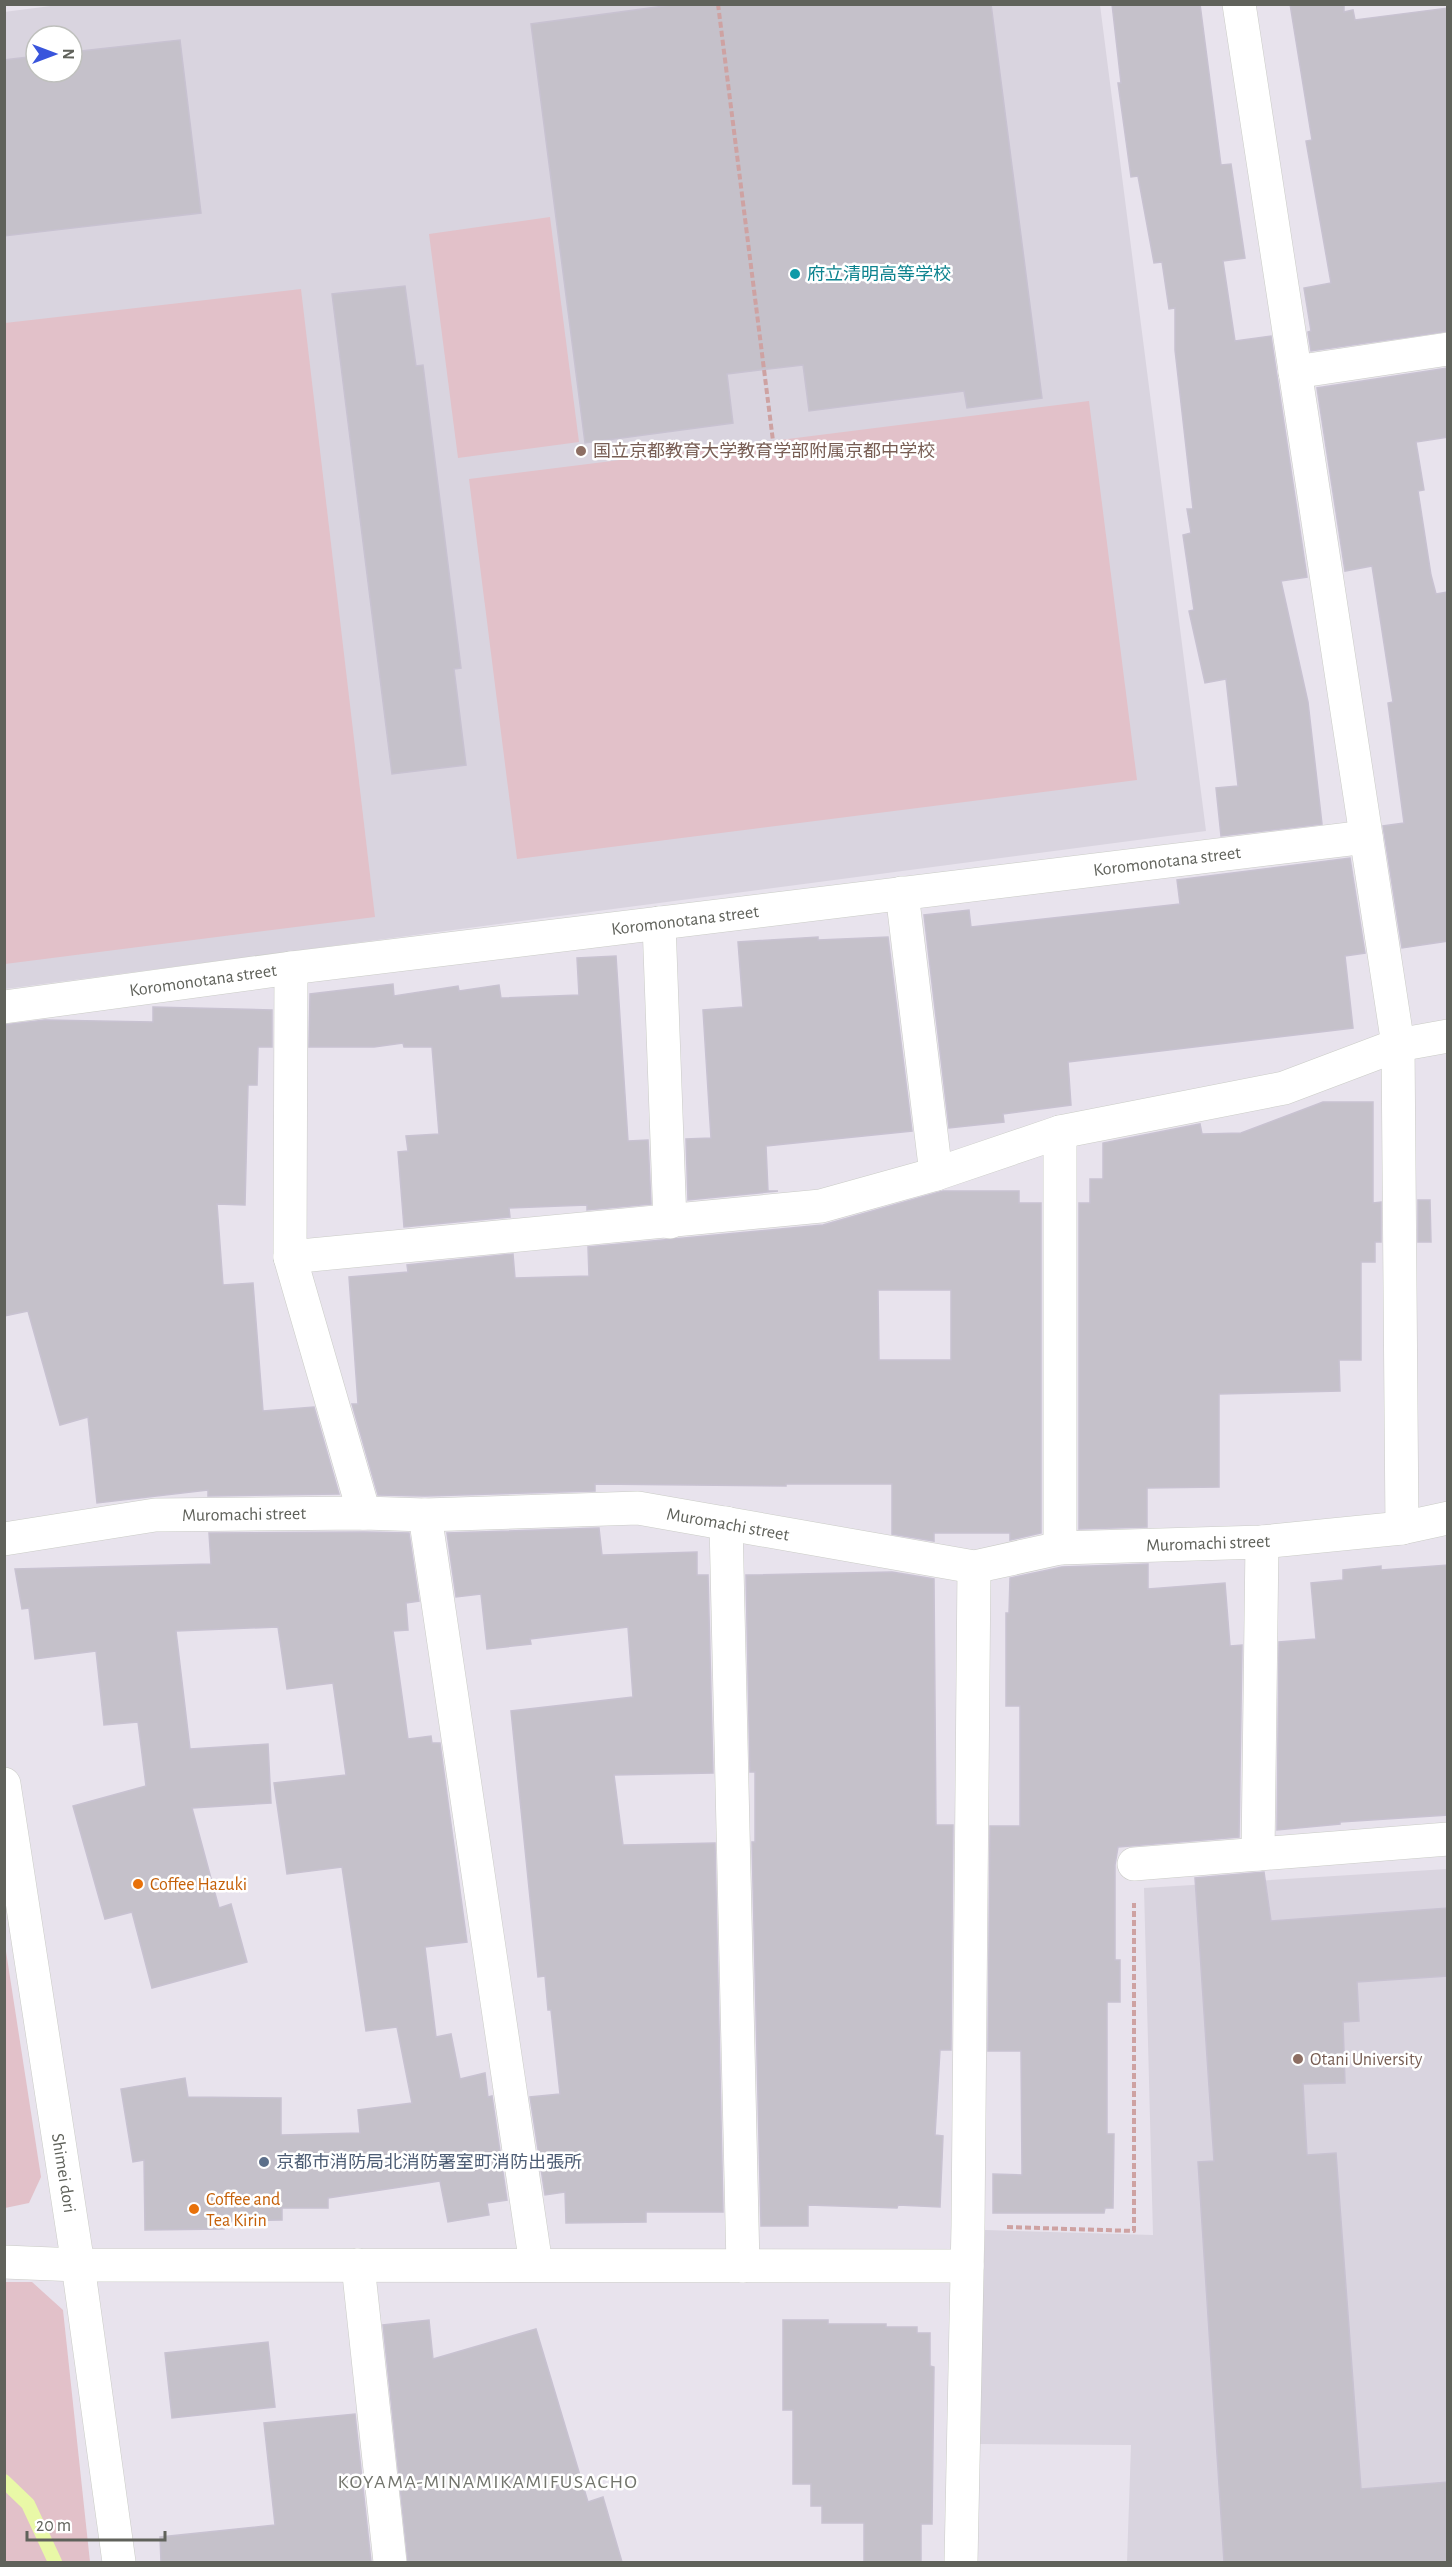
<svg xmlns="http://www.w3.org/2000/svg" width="1452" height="2567" viewBox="0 0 1452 2567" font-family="'Alegreya Sans','Noto Sans JP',sans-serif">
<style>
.education{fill:#d9d4df;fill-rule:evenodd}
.green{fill:#e2c1c9}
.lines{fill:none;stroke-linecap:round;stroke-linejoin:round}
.stream{stroke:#e9f8a7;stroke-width:14}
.building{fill:#c5c1ca;stroke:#c8c2d1;stroke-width:1.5;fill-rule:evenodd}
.minor-casing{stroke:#caccc6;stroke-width:34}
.path{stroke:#cea2a2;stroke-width:4;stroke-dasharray:6 3;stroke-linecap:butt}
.minor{stroke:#fff;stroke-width:33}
.culture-dot{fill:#0f9aa8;stroke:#fff;stroke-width:2}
.education-dot{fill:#8d6e63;stroke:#fff;stroke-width:2}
.food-dot{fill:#e8710a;stroke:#fff;stroke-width:2}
.service-dot{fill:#5c6f8a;stroke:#fff;stroke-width:2}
.labels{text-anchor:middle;stroke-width:5;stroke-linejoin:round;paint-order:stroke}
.culture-label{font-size:18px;fill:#0d838f;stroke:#fff;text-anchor:start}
.education-label{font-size:18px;fill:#785e54;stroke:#fff;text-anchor:start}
.street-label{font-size:18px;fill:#60625b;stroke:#fff}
.food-label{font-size:18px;fill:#c56008;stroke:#fff;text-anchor:start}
.service-label{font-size:18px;fill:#4e5e75;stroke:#fff;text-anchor:start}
.neighbourhood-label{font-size:20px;letter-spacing:1.5px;fill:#72746c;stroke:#fff}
</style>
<rect width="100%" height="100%" fill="#e8e3ed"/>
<!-- education -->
<g class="education">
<path d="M66,4L1100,5L1206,831L5,989L4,12ZM36,36H72V72H36Z"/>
<polygon points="1447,1869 1447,2562 1127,2562 1131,2445 978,2444 985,2230 1153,2235 1144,1888"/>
</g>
<!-- green -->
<g class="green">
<polygon points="550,217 579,442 458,458 429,234"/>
<polygon points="301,289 375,917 5,964 5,323"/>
<polygon points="1089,401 1137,780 517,859 469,479"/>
<polygon points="5,1945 41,2177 29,2203 5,2208"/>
<polygon points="5,2282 32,2282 63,2310 90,2562 5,2562"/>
</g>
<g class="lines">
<!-- stream -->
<polyline class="stream" points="4,2481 28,2504 55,2562"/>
</g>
<!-- building -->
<g class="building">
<polygon points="679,4 991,4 1042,398 967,408 964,391 809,411 803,365 727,374 733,423 585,443 531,24"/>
<polygon points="1112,4 1200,4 1221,165 1231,164 1245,258 1223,261 1235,341 1271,336 1307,577 1281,581 1308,702 1322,824 1221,836 1216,788 1238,786 1226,679 1205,683 1189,611 1194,610 1183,535 1191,533 1187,509 1193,509 1175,350 1175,308 1169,309 1162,262 1154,263 1138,176 1131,177 1118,83 1121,83"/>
<polygon points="1290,4 1344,4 1344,12 1353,10 1355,20 1448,8 1448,331 1311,351 1308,332 1311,331 1304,288 1331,283 1306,141 1312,140"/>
<polygon points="180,40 201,213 4,236 4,60 36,56 36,72 72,72 72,52"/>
<polygon points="405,286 416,366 423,365 461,668 454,669 466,765 392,774 332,294"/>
<polygon points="1447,368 1448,437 1416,442 1424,490 1418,491 1431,575 1436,594 1448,592 1448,941 1402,948 1383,826 1404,823 1388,703 1393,702 1372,566 1345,571 1317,388"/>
<polygon points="1350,858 1365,953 1345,956 1353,1028 1068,1062 1071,1105 1003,1114 1004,1122 949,1128 924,915 969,910 971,927 1180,904 1177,880"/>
<polygon points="818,937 818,940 888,937 912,1131 766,1146 768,1191 778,1191 688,1200 686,1139 711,1138 703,1010 743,1007 738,942"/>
<polygon points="616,956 628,1141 648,1140 651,1204 587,1210 587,1205 509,1208 510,1217 404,1227 398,1152 408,1151 406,1136 439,1134 432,1047 404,1047 403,1043 374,1047 309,1047 310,994 393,984 394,996 458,986 459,991 499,985 501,998 579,995 577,958"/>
<polygon points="153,1007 272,1010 272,1047 258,1047 257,1085 248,1085 245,1205 217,1204 223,1285 253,1283 263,1411 314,1407 339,1494 208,1496 208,1490 97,1503 88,1417 60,1425 28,1311 4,1316 4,1025 45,1020 153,1022"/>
<polygon points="1323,1102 1373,1102 1373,1203 1381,1202 1381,1242 1375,1242 1375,1262 1361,1262 1361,1360 1339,1360 1340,1391 1219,1394 1219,1487 1147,1488 1147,1527 1079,1529 1079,1203 1090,1203 1090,1179 1103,1179 1103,1143 1200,1124 1202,1134 1241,1133"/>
<path d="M943,1191H1019V1203H1041V1533L1010,1540V1533H934V1541L892,1534V1484H786V1486L595,1484V1491L425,1496L378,1495L352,1404H358L349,1277L408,1272L407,1265L513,1254L515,1278L589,1276L588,1247L823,1225ZM878,1290H951V1360H879Z"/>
<polygon points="1418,1200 1430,1200 1431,1242 1418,1242"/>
<polygon points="599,1528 602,1555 697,1552 697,1575 708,1575 713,1773 614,1775 623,1845 715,1843 723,2212 646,2212 646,2222 566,2223 565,2192 545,2195 530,2097 560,2094 551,2010 548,2010 545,1976 538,1977 511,1711 633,1697 628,1627 530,1639 531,1644 487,1649 481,1594 456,1597 447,1533"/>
<polygon points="364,1532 409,1533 419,1601 406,1603 408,1630 393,1631 408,1739 431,1736 432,1743 440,1743 467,1942 425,1947 436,2037 451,2034 460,2079 485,2073 488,2097 492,2096 507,2200 487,2203 489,2215 448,2222 440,2181 328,2198 328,2208 282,2208 282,2220 224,2221 224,2229 145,2230 144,2160 133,2162 121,2089 185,2078 188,2097 281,2098 281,2135 360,2133 358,2110 412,2103 397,2027 366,2031 342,1867 287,1874 274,1783 346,1775 333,1683 287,1689 278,1627 176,1631 190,1749 268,1744 271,1803 192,1808 219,1908 231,1904 247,1962 152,1988 132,1912 105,1919 73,1806 146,1786 138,1722 104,1725 96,1651 35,1659 29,1608 22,1609 15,1569 211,1564 209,1533"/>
<polygon points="1148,1564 1148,1589 1225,1583 1230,1646 1242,1645 1239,1837 1118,1847 1115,1865 1115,1960 1120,1960 1120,2002 1107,2002 1107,2134 1114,2134 1113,2208 1105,2208 1104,2213 993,2213 993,2174 1022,2175 1021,2051 988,2051 990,1826 1020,1826 1020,1706 1006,1706 1006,1613 1009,1613 1010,1578 1062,1567"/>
<polygon points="1448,1565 1448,1815 1340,1822 1340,1824 1277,1830 1279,1642 1316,1639 1311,1583 1343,1580 1343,1570 1381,1566 1381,1570"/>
<polygon points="892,1572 934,1579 936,1825 953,1825 951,2050 940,2050 935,2135 943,2136 940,2207 898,2205 897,2208 808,2205 808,2226 761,2226 752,1842 755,1842 755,1772 750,1772 746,1575"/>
<polygon points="1264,1872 1271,1921 1448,1908 1448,1976 1357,1982 1359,2021 1343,2022 1345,2083 1303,2084 1307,2155 1336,2153 1361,2489 1448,2482 1448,2562 1224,2562 1198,2162 1214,2161 1195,1878"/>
<polygon points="429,2320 433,2359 536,2329 588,2502 603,2497 622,2562 408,2562 383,2325"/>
<polygon points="783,2320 828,2320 828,2324 886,2324 886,2327 917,2327 917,2333 930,2333 930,2366 934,2367 932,2524 921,2524 921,2562 864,2562 864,2523 822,2523 822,2506 811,2506 811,2484 793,2484 793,2410 783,2410"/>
<polygon points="268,2342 275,2407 172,2418 165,2353"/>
<polygon points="355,2414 371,2562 161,2562 160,2537 275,2525 264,2423"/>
</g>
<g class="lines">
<defs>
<g id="minor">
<polyline points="1239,4 1398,1045 1402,1528"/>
<polyline points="1295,372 1448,349"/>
<polyline points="902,893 936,1174"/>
<polyline points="659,923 670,1222"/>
<polyline points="291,968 290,1257 364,1513"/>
<polyline points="4,1007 291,968 1366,837"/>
<polyline points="1060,1132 1060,1548"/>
<polyline points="290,1257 821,1206 936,1174 1060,1132 1284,1088 1398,1045 1448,1036"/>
<polyline points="425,1515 536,2265"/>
<polyline points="726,1523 743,2266"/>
<polyline points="4,1539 155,1515 364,1513 425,1515 638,1508 974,1567 1060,1548 1262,1542 1402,1528 1448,1518"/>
<polyline points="4,1784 78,2265 119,2562"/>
<polyline points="1258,1854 1262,1542"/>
<polyline points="1134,1864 1448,1839"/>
<polyline points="4,2262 78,2265 967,2266"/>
<polyline points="358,2265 390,2562"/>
<polyline points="961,2562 968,2225 974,1567"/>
</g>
</defs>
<!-- minor casing -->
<use href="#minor" class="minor-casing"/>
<!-- path -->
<g class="path">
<polyline points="718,4 773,441"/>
<polyline points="1007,2227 1134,2231 1134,1903"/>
</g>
<!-- minor -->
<use href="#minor" class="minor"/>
</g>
<!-- markers -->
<circle class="culture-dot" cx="795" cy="274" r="6"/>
<g class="education-dot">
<circle cx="581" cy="451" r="6"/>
<circle cx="1298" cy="2059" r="6"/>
</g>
<g class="food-dot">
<circle cx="138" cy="1884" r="6"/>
<circle cx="194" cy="2209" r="6"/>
</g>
<circle class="service-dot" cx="264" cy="2162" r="6"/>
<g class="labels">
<!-- culture labels -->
<g class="culture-label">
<text x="807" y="280">府立清明高等学校</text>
</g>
<!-- education labels -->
<g class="education-label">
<text x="593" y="457">国立京都教育大学教育学部附属京都中学校</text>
<text x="1310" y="2065">Otani University</text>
</g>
<!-- street labels -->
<g class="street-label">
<text transform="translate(1167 861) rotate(-7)" y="6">Koromonotana street</text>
<text transform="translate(685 920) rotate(-7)" y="6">Koromonotana street</text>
<text transform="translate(203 980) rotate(-8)" y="6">Koromonotana street</text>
<text transform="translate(244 1514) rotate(-1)" y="6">Muromachi street</text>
<text transform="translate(728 1524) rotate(10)" y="6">Muromachi street</text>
<text transform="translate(1208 1543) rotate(-2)" y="6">Muromachi street</text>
<text transform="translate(64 2173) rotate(81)" y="6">Shimei dori</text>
</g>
<!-- food labels -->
<g class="food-label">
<text x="150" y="1890">Coffee Hazuki</text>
<text x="206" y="2205">Coffee and<tspan x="206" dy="21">Tea Kirin</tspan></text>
</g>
<!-- service labels -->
<g class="service-label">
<text x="276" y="2168">京都市消防局北消防署室町消防出張所</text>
</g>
<!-- neighbourhood labels -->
<g class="neighbourhood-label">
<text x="488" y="2488">KOYAMA-MINAMIKAMIFUSACHO</text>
</g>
</g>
<!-- border -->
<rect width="1452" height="2567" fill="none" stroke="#60625b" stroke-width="12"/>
<!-- north arrow -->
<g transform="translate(54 54) rotate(90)"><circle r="28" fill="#ffffff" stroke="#bfc0bd" stroke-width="1.5"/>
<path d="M0-4.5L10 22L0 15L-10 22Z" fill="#3955dc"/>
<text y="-9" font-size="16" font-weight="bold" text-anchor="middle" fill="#60625b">N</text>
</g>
<!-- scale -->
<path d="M27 2531v9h138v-9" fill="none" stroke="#60625b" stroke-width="3"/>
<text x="36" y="2531" font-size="18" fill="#60625b" stroke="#ffffff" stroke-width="4.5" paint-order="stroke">20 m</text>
</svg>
